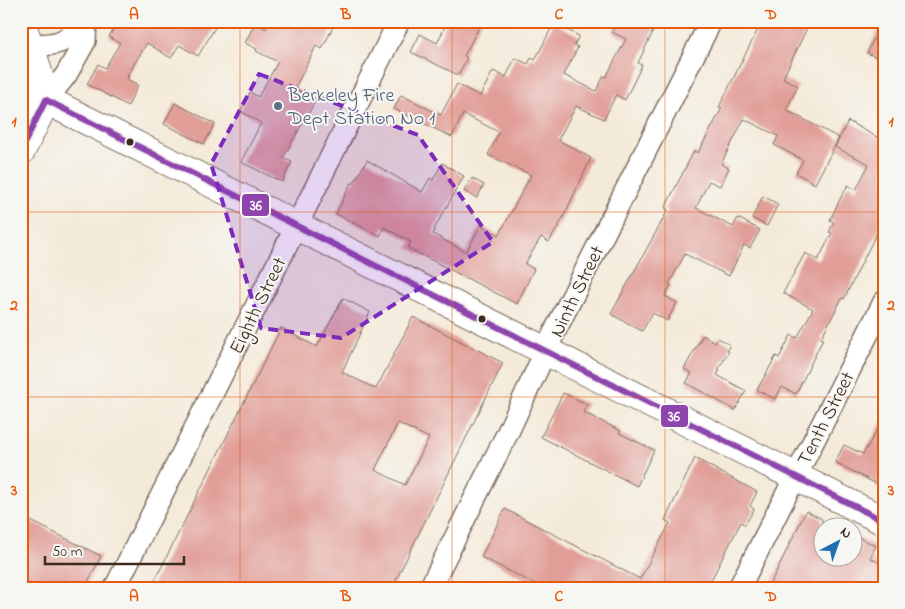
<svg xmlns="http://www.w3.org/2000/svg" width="905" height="609" viewBox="0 0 905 609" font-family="'Indie Flower',sans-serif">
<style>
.building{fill:#e19d97;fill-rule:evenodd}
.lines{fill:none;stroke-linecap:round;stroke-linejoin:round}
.street-casing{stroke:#7c6d5f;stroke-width:24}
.secondary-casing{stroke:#7c6d5f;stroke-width:30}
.street{stroke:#fff;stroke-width:21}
.secondary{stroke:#fff;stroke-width:28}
.bus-1-casing{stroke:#f6f6f2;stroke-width:10}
.bus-1{stroke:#8e44ad;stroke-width:6}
.marked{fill:#7b2cbf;fill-opacity:0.2;stroke:#7b2cbf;stroke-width:4;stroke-dasharray:10 6;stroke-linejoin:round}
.grid{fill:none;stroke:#e8590c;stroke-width:1;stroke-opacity:0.55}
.service-dot{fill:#5c6f8a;stroke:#f6f6f2;stroke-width:2}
.bus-dot{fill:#3b2a1e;stroke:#f6f6f2;stroke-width:2}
.labels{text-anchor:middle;stroke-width:4;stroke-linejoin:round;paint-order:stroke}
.service-label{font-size:20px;fill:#4e5e75;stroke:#f6f6f2;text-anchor:start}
.street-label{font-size:20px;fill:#3b2a1e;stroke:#f6f6f2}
.line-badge{stroke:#f6f6f2;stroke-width:2}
.badge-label{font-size:14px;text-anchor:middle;font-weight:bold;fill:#fff}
.neatline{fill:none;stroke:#e8590c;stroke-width:2}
.grid-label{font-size:16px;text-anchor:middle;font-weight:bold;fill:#e8590c}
</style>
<rect width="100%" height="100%" fill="#f6f6f2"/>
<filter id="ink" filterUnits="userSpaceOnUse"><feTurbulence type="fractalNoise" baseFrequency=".02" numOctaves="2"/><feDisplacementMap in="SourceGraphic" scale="10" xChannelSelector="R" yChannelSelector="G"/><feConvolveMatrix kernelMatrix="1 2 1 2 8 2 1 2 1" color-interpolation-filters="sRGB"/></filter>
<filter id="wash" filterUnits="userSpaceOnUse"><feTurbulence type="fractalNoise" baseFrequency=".0096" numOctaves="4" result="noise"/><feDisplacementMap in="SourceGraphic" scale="20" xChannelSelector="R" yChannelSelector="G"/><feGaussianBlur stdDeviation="1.12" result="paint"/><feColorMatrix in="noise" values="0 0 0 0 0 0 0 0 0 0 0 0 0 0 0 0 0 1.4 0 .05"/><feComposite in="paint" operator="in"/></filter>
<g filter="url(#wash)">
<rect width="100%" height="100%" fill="#f4ead9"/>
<g id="blocks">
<!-- building -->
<g class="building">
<polygon points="118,21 208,21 216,26 198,56 179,45 171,58 147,43 127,76 129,76 127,79 138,85 128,106 87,84 98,64 105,68 120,43 109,37"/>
<polygon points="270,21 336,21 322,49 316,46 295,88 316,100 283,158 292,162 282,182 241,162 261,123 240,111 250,92 258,97 278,62 256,51 257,49 245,43 255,23 266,29"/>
<polygon points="448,21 482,21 464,56 467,58 458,75 411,52 420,34 437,43"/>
<polygon points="618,21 658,21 638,63 642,65 625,100 616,95 604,119 576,106 558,140 591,158 563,218 549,242 541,237 525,264 534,269 517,304 408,248 411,242 384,227 380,236 336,214 351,183 353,184 367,160 422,192 430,178 433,180 442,163 464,176 434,229 435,230 433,234 466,252 481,225 499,235 531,175 488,155 499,132 463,114 452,137 394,109 401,95 441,115 457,84 480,96 493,71 506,77 515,58 528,64 531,58 535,60 554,23 579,36 574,45 578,47 564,75 596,91 604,76 606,77 626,39 612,32"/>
<polygon points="762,21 798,21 808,26 783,78 798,86 786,110 839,138 815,184 796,173 803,160 774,145 778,136 744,119 721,164 729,168 720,186 709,181 696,208 733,227 738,218 760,230 750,248 744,245 729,276 685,254 669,284 671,285 665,296 677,303 667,321 653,313 642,331 611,314 668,210 665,208 694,151 698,153 722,108 719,107"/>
<polygon points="882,21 884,21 884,61 867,53"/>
<polygon points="175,103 215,124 204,144 164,124"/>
<polygon points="848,121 882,140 884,137 884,218 844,299 842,298 821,338 823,339 796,394 782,387 775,399 757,390 776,356 779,358 791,335 797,338 813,309 783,293 805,253 818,260 832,233 829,232 834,222 830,220 839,201 848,185 856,190 869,164 835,147"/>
<polygon points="472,178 484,185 477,198 464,191"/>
<polygon points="763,196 778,204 767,226 752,218"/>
<path d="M343,298L370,312L342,372L376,389L413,317L503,363L392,588H151L281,328L317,347ZM398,423L429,438L405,485L375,470Z"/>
<polygon points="703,335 715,342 718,338 730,345 727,350 729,351 718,370 720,370 717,375 746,391 735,410 686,383 692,373 684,369"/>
<polygon points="563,393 587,404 583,412 621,431 619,433 654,450 637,486 541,437"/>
<polygon points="884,418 884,488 835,462 844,445 863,454"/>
<polygon points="695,458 757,492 750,506 754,509 745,525 741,522 707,588 543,588 481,557 505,509 640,579 670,523 665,520"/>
<polygon points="806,511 822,519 822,556 852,556 852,534 876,546 870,558 884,565 884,588 768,588"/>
<polygon points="21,516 101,556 85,588 21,588"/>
</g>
</g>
</g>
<g filter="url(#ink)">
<use href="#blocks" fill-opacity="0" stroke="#7c6d5f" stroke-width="1"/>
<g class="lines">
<defs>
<g id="street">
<path d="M29,45C58,45 66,44 84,21"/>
<polyline points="21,87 46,100 66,75 85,41 86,21"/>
<polyline points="115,588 399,21"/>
<polyline points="430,588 507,434 554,333 711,21"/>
<polyline points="739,588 884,302"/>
</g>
<g id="secondary">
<polyline points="21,23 33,55 46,100"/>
<polyline points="46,100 884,521"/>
<polyline points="21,151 46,100"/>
</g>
</defs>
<!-- street casing -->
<use href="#street" class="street-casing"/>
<!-- secondary casing -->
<use href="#secondary" class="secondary-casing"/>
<!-- street -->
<use href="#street" class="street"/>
<!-- secondary -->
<use href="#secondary" class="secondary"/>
<defs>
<g id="bus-1">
<polyline points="46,100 884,521"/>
<polyline points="21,150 46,100"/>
</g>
</defs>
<!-- bus-1 casing -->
<use href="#bus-1" class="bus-1-casing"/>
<!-- bus-1 -->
<use href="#bus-1" class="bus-1"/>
</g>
</g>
<!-- marked area -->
<path class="marked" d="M259,74L418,135L493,242L341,338L261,328L211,164Z"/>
<!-- grid -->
<path class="grid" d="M240,21V588M452,21V588M665,21V588M21,212H884M21,397H884"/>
<!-- markers -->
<circle class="service-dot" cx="278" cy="106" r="5"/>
<g class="bus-dot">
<circle cx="130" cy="142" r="4.5"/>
<circle cx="482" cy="319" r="4.5"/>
</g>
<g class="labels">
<!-- service labels -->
<g class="service-label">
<text x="288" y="101">Berkeley Fire<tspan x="288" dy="23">Dept Station No 1</tspan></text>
</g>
<!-- street labels -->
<g class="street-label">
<text transform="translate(576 291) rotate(-64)" y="7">Ninth Street</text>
<text transform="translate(257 305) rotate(-64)" y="7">Eighth Street</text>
<text transform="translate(825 418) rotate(-63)" y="7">Tenth Street</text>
</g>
</g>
<g class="line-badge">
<rect x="241" y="193" width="29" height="24" rx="5" fill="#8e44ad"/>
<rect x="660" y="404" width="29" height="24" rx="5" fill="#8e44ad"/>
</g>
<g class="badge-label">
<text x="256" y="210">36</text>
<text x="674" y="421">36</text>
</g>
<!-- margin -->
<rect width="905" height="609" fill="none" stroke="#f6f6f2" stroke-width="55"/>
<!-- north arrow -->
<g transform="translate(838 542) rotate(41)"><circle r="24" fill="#f6f6f2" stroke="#aba49d"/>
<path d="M0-4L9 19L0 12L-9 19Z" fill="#1f6fb2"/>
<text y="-8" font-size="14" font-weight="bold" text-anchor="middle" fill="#3b2a1e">N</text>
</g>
<!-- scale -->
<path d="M45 556v8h139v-8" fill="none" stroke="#3b2a1e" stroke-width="2.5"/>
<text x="52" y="556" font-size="15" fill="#3b2a1e" stroke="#f6f6f2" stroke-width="4" paint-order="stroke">50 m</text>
<rect x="28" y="28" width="850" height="554" class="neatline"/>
<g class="grid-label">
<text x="134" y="19">A</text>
<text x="346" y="19">B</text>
<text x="559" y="19">C</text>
<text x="771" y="19">D</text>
<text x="14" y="126">1</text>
<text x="891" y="126">1</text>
<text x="14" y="310">2</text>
<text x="891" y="310">2</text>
<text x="14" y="495">3</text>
<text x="891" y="495">3</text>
<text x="134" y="601">A</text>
<text x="346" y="601">B</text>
<text x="559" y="601">C</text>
<text x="771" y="601">D</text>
</g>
</svg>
